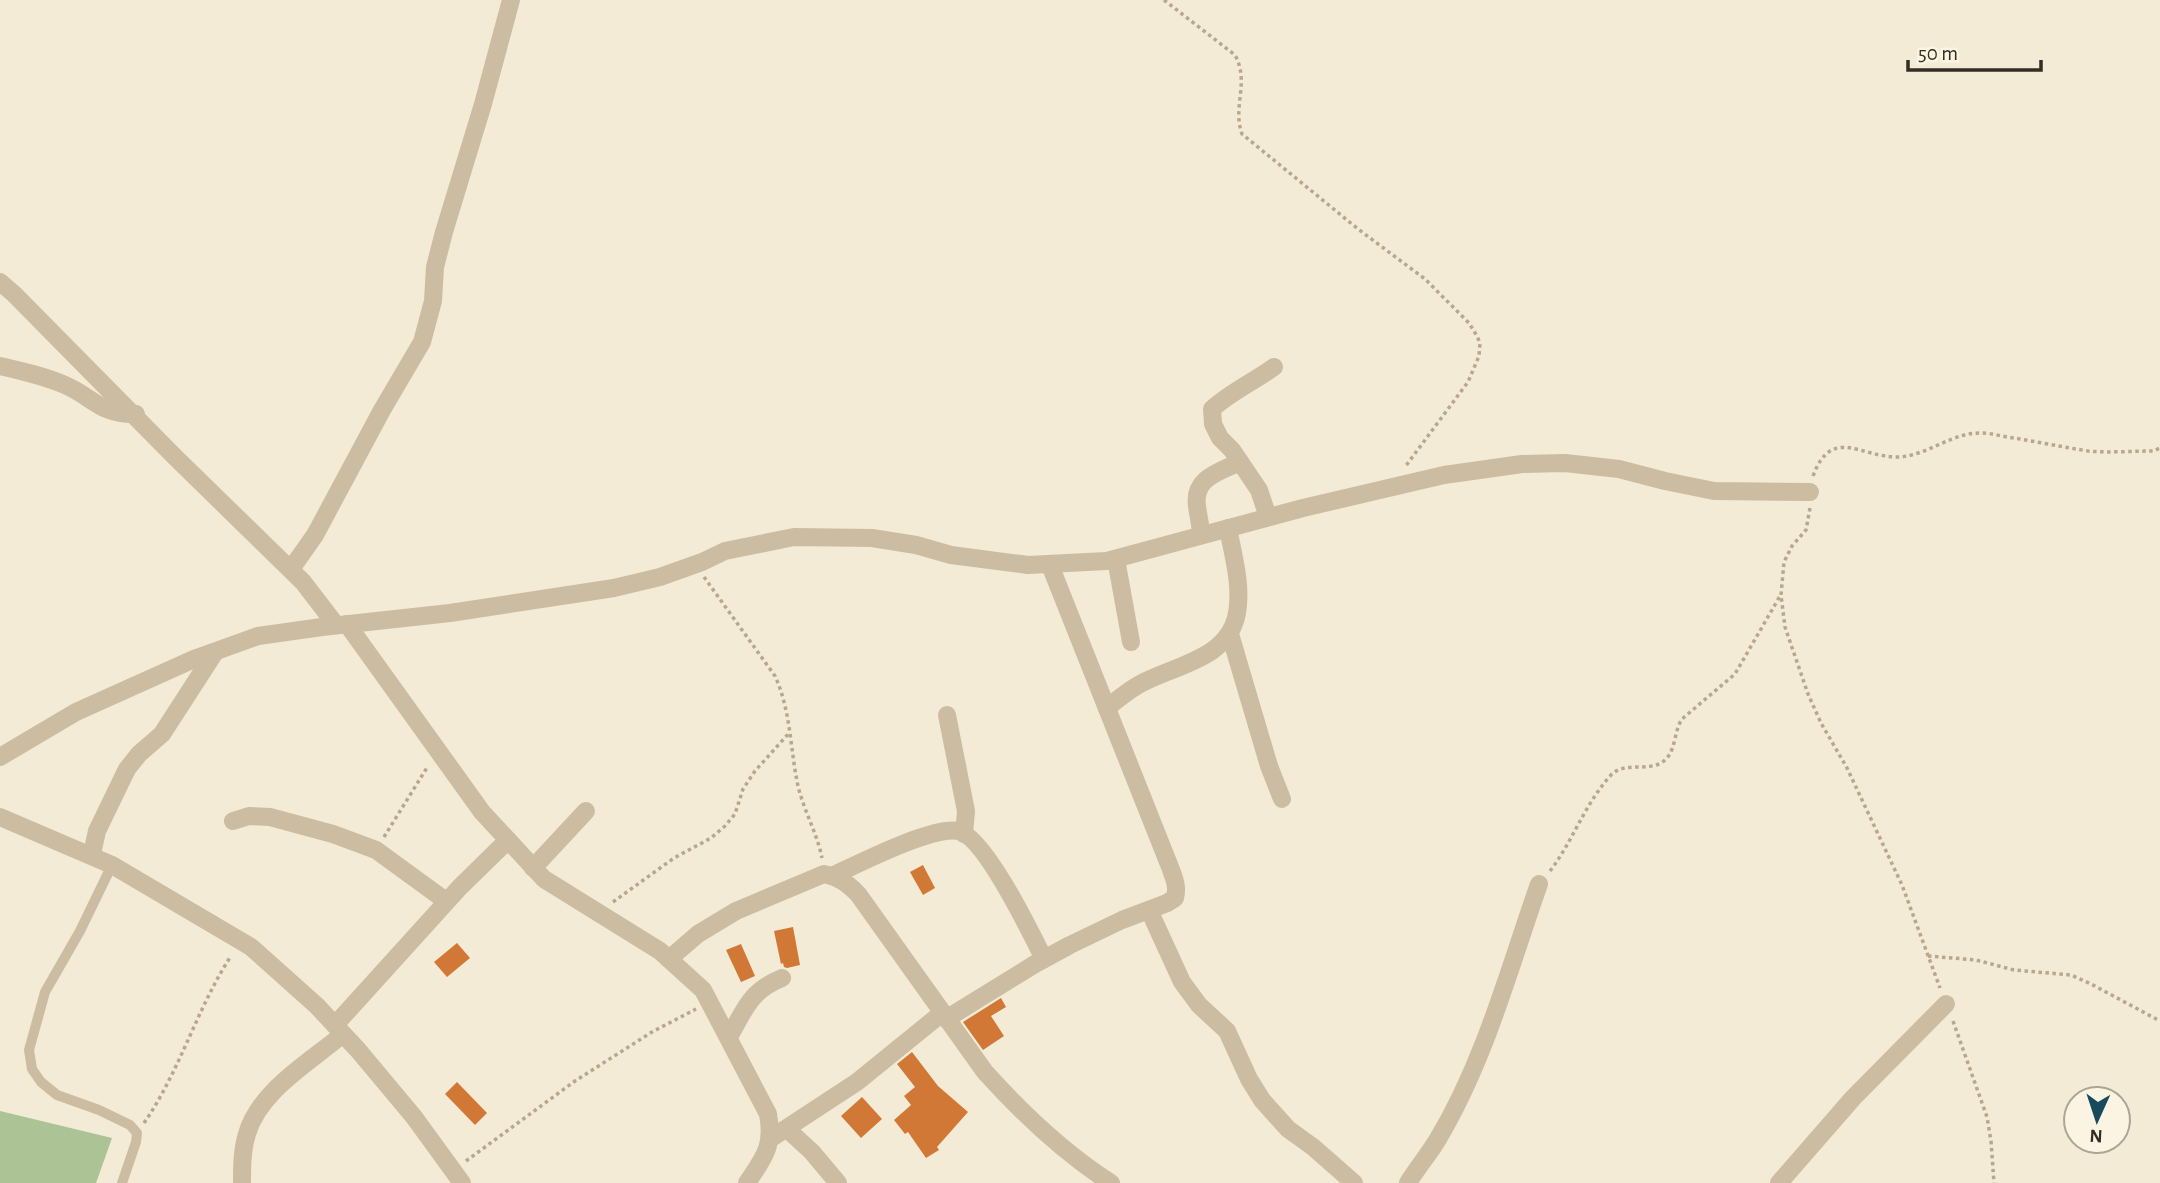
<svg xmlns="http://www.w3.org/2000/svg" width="2160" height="1183" viewBox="0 0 2160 1183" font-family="'Alegreya Sans',sans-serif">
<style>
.green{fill:#abc395}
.building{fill:#d17836}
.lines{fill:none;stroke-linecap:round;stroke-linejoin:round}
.path{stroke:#b8a78c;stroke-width:3.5;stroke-dasharray:3.5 3.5;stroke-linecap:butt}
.service{stroke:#ccbca1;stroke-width:10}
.minor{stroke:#ccbca1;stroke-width:18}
</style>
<rect width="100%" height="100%" fill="#f3ebd6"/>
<!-- green -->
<polygon class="green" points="0,1111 112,1138 96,1183 0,1183"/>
<!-- building -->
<g class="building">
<polygon points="923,865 935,888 923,895 910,872"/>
<polygon points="793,927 800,965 787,968 784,967 783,963 781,964 774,931"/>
<polygon points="457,943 470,958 447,977 434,962"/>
<polygon points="741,944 755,976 741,982 726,950"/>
<polygon points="1001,998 1006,1007 991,1016 1004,1036 983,1050 963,1022"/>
<polygon points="912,1052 938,1086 968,1112 937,1147 939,1150 926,1158 908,1132 905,1134 894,1120 911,1105 904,1096 915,1087 897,1064"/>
<polygon points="457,1082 487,1113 475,1125 445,1094"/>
<polygon points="862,1097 882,1119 861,1138 841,1116"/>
</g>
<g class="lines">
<!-- path -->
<g class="path">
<path d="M1164,0L1235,55C1250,83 1232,106 1242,134L1358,229L1425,279L1469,323L1477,336L1480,343L1479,356L1468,382L1405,467"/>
<path d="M1813,476C1832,425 1861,458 1899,457C1929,455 1952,432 1982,433C1992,433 2003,437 2014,438C2038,442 2063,447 2088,451C2109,453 2132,451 2153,451L2160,448"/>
<polyline points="1810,508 1806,530 1792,546 1784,562 1781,595 1785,627 1808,694 1821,723 1847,768 1902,885 1940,988"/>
<path d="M704,577L775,676C791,711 790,749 798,786C804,811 817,833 822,858"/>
<polyline points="384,837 428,766"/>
<path d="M1550,871C1573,841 1584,805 1611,775C1625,760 1652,774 1666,759C1676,749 1674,731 1682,719L1735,674L1780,596"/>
<polyline points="613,902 674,858 711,838 725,826 735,814 743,789 755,771 790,732"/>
<polyline points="1928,956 1976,960 2014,970 2071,975 2091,984 2160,1021"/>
<polyline points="1953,1021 1987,1117 1991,1141 1994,1183"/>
<path d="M144,1123C180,1071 197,1008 231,956"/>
<polyline points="466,1161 575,1081 652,1032 696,1009"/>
</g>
<!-- service -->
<polyline class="service" points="112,865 80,931 45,992 29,1050 32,1069 41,1082 57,1095 99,1110 130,1125 137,1133 136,1142 122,1183"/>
<!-- minor -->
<g class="minor">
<polyline points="0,282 14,294 175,457 303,582 336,625"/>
<path d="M0,366C22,371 44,376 65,385C93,397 100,415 136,414"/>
<path d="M1268,517L1259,490L1232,450L1220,438L1213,424L1212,409C1231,392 1253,382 1274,367"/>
<path d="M1201,535C1201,525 1198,516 1197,506C1193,478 1219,472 1240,462"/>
<polyline points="1116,559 1131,642"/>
<polyline points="291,569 315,535 382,410 422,342 433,301 435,267 444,232 483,104 511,0"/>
<path d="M347,624L482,812L544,879L660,951L703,990L768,1114C774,1147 764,1157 747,1183"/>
<polyline points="1230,634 1269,766 1282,799"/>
<path d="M1107,708C1118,699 1130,689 1142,683C1175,665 1229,659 1237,613C1242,585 1233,555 1228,528"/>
<polyline points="947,715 966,811 964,834"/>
<polyline points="0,757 76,712 194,659 258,636 322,627 450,613 614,588 660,577 702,562 725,551 794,537 872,538 916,545 951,555 1028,565 1107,561 1303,508 1444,475 1522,464 1565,463 1619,469 1665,481 1714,491 1810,492"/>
<polyline points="0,817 112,865 251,947 317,1006 358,1050 414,1117 462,1183"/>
<polyline points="233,821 249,816 270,817 333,834 376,850 446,901"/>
<polyline points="92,854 97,831 127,769 139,754 162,734 215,652"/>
<polyline points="533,868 586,811"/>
<path d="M832,876C858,864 932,826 958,831C984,836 1031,933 1044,959"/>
<polyline points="1149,910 1182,982 1199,1005 1227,1031 1249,1079 1262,1100 1288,1129 1313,1147 1354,1183"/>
<path d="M669,959L698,934L736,911L824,874C839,877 847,883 858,894L985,1072C1022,1113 1064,1153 1111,1183"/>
<path d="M946,1019L1035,964L1070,945L1122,920L1167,903L1175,898C1178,886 1174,878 1170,867L1050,565"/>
<polyline points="335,1025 460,887 508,840"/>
<path d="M729,1037C745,1009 750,991 782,978"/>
<polyline points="787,1129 812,1152 838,1183"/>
<polyline points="770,1139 857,1082 942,1013"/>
<path d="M242,1183C242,1167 242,1150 247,1134C259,1091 310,1062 343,1034"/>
<path d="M1408,1183C1417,1168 1429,1154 1438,1139C1485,1060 1509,969 1539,884"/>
<polyline points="1779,1183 1853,1098 1946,1004"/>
</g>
</g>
<!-- north arrow -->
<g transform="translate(2097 1120) rotate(183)"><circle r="33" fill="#fbf4e3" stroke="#aca497" stroke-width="2"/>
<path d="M0-5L12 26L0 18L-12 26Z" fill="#174a5a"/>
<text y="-10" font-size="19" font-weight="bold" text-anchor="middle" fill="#352d25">N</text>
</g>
<!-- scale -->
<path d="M1908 60v10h133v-10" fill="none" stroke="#352d25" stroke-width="3.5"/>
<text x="1918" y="60" font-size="21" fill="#352d25" stroke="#fbf4e3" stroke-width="5" paint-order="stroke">50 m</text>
</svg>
